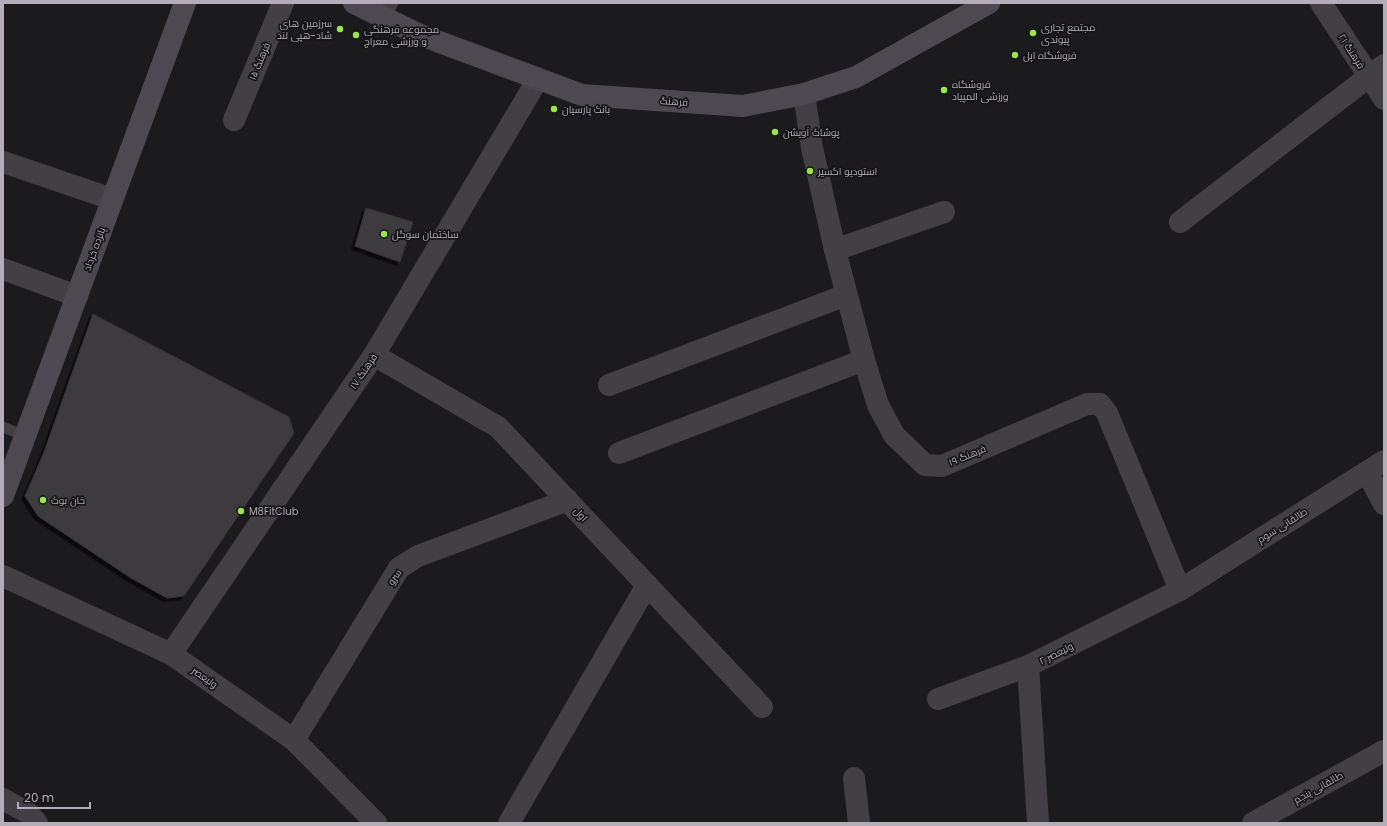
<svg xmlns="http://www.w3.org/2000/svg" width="1387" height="826" viewBox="0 0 1387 826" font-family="Poppins,Cairo,sans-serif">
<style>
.building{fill:#3c3a3d;stroke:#373437;filter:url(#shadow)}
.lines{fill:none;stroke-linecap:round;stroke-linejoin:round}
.service{stroke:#434045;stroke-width:11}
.minor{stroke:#434045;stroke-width:22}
.secondary{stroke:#4d4950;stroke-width:22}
.poi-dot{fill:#9de548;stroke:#161517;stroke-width:1.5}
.labels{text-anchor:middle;stroke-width:3.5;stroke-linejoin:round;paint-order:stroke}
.poi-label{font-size:10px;fill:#b3adba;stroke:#161517;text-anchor:start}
.street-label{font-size:10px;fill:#b3adba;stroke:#161517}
</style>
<defs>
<filter id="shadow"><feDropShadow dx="-3.5" dy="3.5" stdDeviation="0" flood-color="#0009"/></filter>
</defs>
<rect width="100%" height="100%" fill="#1b1a1c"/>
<!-- building -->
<g class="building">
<polygon points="366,208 413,222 400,262 355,246"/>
<polygon points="93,314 289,417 294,433 184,596 167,598 131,578 38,516 25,496 43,455"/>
</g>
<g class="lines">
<!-- service -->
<polyline class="service" points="3,427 25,436"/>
<!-- minor -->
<g class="minor">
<polyline points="1321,3 1384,99"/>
<polyline points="379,16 387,3"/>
<polyline points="804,94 812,148 835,250 864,360 878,405 894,435 925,465 942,466 1087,404 1100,404 1107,413 1180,590"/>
<polyline points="234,120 283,3"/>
<polyline points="3,162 112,199"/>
<polyline points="1180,222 1384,65"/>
<polyline points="835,250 944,212"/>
<polyline points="3,269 77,296"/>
<polyline points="374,355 498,427 762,707"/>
<polyline points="609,385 846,295"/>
<polyline points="619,453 864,360"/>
<polyline points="1367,472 1384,504"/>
<polyline points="3,576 171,654 294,740 376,823"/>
<polyline points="171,654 374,355 538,79"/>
<polyline points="938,699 1028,666"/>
<polyline points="294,740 399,568 418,556 568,500"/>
<polyline points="854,778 859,823"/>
<polyline points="3,799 28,813 37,823"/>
<polyline points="509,823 647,585"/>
<polyline points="1038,823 1028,666 1180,590 1384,461"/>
<polyline points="1253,823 1384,751"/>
</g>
<!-- secondary -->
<g class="secondary">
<polyline points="354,3 418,34 582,95 743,106 804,94 856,77 989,3"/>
<polyline points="3,496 185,3"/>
</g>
</g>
<!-- markers -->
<g class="poi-dot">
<circle cx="340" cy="29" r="4"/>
<circle cx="1033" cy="33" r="4"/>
<circle cx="356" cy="35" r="4"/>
<circle cx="1015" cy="55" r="4"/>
<circle cx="944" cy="90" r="4"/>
<circle cx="554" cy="109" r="4"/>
<circle cx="775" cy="132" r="4"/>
<circle cx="810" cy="171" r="4"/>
<circle cx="384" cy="234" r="4"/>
<circle cx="43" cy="500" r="4"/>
<circle cx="241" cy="511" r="4"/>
</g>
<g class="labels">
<!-- poi labels -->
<g class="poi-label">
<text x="332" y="27" text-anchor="end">سرزمین های<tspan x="332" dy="12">شاد-هپی لند</tspan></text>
<text x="1041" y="31">مجتمع تجاری<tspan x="1041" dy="12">پیوندی</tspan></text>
<text x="364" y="33">مجموعه فرهنگی<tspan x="364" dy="12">و ورزشی معراج</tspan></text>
<text x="1023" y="59">فروشگاه اپل</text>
<text x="952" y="88">فروشگاه<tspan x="952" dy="12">ورزشی المپیاد</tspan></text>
<text x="562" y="113">بانک پارسیان</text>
<text x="783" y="136">پوشاک آویشن</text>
<text x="818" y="175">استودیو اکسیر</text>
<text x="392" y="238">ساختمان سوگل</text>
<text x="51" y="504">خان بوک</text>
<text x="249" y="515">M8FitClub</text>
</g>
<!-- street labels -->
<g class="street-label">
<text transform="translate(1352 51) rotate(57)" y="4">فرهنگ ۲۱</text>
<text transform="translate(259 61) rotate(-67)" y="4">فرهنگ ۱۵</text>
<text transform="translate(674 101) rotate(4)" y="4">فرهنگ</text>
<text transform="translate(94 249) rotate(-70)" y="4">پانزده خرداد</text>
<text transform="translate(363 371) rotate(-56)" y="4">فرهنگ ۱۷</text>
<text transform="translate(967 455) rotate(-23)" y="4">فرهنگ ۱۹</text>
<text transform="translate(581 514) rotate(47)" y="4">اول</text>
<text transform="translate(1282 525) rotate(-32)" y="4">طالقانی سوم</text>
<text transform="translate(394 577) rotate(-56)" y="4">سرو</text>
<text transform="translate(1056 653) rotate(-27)" y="4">ولیعصر ٢</text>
<text transform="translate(205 677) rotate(35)" y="4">ولیعصر</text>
<text transform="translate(1318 787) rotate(-29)" y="4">طالقانی پنجم</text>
</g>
</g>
<!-- border -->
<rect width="1387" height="826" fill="none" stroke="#b3adba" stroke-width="8"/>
<!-- scale -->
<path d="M18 802v6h72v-6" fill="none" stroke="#b3adba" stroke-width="2"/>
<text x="24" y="802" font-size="12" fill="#b3adba" stroke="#161517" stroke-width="3" paint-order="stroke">20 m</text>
</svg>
